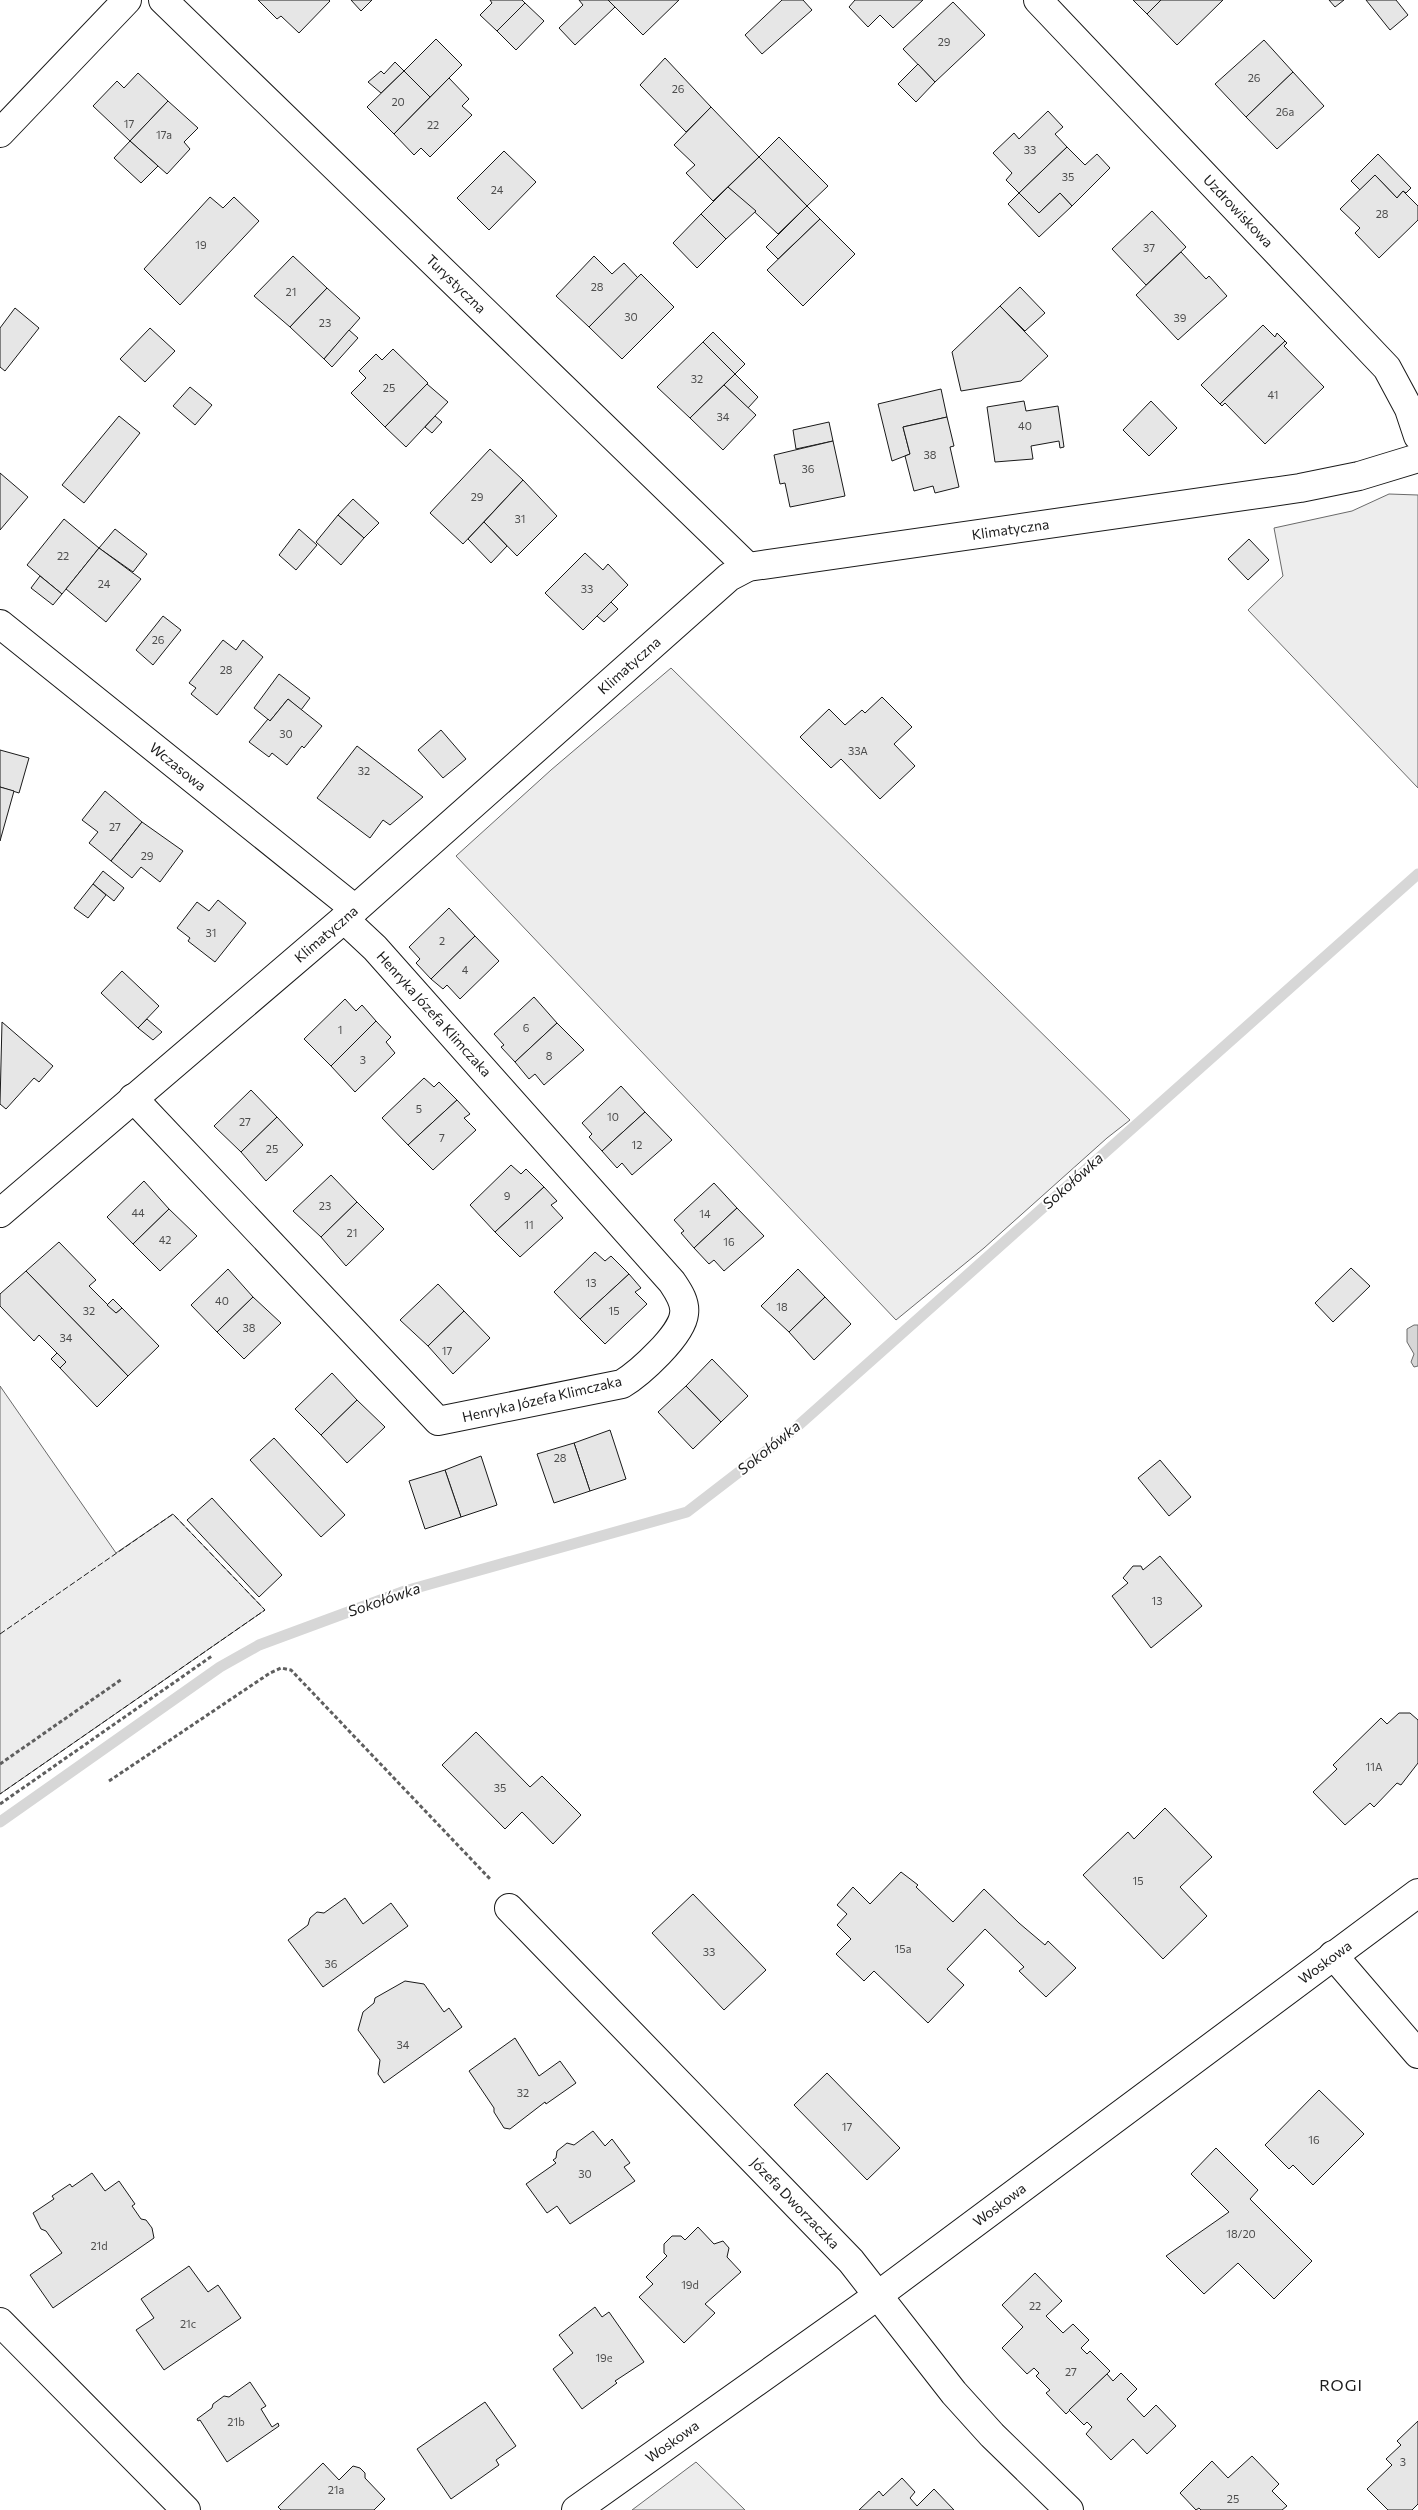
<svg xmlns="http://www.w3.org/2000/svg" width="1418" height="2510" viewBox="0 0 1418 2510" font-family="Commissioner,sans-serif">
<style>
.built{fill:#ededed;stroke:#6a6a6a}
.water{fill:#d7d7d7;stroke:#6a6a6a}
.lines{fill:none;stroke-linecap:round;stroke-linejoin:round}
.stream{stroke:#d7d7d7;stroke-width:11}
.building{fill:#e6e6e6;stroke:#1a1a1a}
.minor-casing{stroke:#1a1a1a;stroke-width:30}
.path{stroke:#5f5f5f;stroke-width:3;stroke-dasharray:4 2.5;stroke-linecap:butt}
.minor{stroke:#fff;stroke-width:28}
.fence{stroke:#1a1a1a;stroke-width:1;stroke-dasharray:6 2.5;stroke-linecap:butt}
.labels{text-anchor:middle;stroke-width:4;stroke-linejoin:round;paint-order:stroke}
.number-label{font-size:11px;fill:#4d4d4d}
.street-label{font-size:14px;fill:#1a1a1a;stroke:#fff}
.water-label{font-size:15px;font-style:italic;fill:#1a1a1a;stroke:#fff}
.quarter-label{font-size:16px;letter-spacing:1px;fill:#1a1a1a;stroke:#fff}
</style>
<rect width="100%" height="100%" fill="#fff"/>
<!-- built -->
<g class="built">
<polygon points="1389,494 1418,495 1418,788 1248,610 1283,576 1274,528 1352,511"/>
<polygon points="671,668 1130,1120 1107,1138 984,1248 896,1320 456,856 551,770"/>
<polygon points="0,1386 116,1553 173,1514 265,1610 0,1794"/>
<polygon points="696,2462 745,2510 632,2510"/>
</g>
<!-- water -->
<polygon class="water" points="1414,1325 1418,1325 1418,1366 1414,1367 1411,1362 1414,1354 1407,1342 1407,1329"/>
<g class="lines">
<!-- stream -->
<polyline class="stream" points="0,1822 220,1667 259,1645 405,1591 687,1512 791,1432 1418,874"/>
</g>
<!-- building -->
<g class="building">
<polygon points="258,0 329,0 330,1 299,33 281,16 277,19"/>
<polygon points="351,0 372,0 361,11"/>
<polygon points="490,0 522,0 525,3 497,31 480,15 492,3"/>
<polygon points="579,0 608,0 615,7 575,45 559,28 583,5"/>
<polygon points="608,0 679,0 643,35"/>
<polygon points="782,0 803,0 812,10 762,54 745,35"/>
<polygon points="855,0 923,0 893,28 880,15 868,27 849,7"/>
<polygon points="1133,0 1161,0 1147,14"/>
<polygon points="1161,0 1223,0 1177,45 1147,14"/>
<polygon points="1329,0 1344,0 1335,7"/>
<polygon points="1366,0 1396,0 1408,15 1390,30"/>
<polygon points="953,2 985,35 935,82 903,49"/>
<polygon points="525,3 544,21 516,50 497,31"/>
<polygon points="436,39 462,65 430,97 404,71"/>
<polygon points="1264,40 1293,72 1246,117 1215,84"/>
<polygon points="665,58 711,107 686,132 640,85"/>
<polygon points="395,62 404,71 381,93 368,82 381,71 384,74"/>
<polygon points="918,64 935,82 916,102 898,84"/>
<polygon points="404,71 430,97 394,134 367,107"/>
<polygon points="1293,72 1324,106 1277,149 1246,117"/>
<polygon points="138,73 168,101 130,141 93,106 117,81 124,88"/>
<polygon points="449,78 469,99 462,106 472,115 430,157 421,148 414,155 394,134"/>
<polygon points="168,101 198,128 184,142 190,149 167,174 130,141"/>
<polygon points="711,107 759,157 713,201 686,173 695,165 674,145"/>
<polygon points="1048,111 1063,127 1055,134 1067,147 1019,193 1006,180 1012,173 993,153 1014,133 1019,139"/>
<polygon points="779,137 828,186 807,206 759,157"/>
<polygon points="130,141 158,166 141,183 114,158"/>
<polygon points="1067,147 1085,165 1097,154 1110,168 1072,206 1060,193 1039,213 1019,193"/>
<polygon points="504,151 536,182 489,230 457,198"/>
<polygon points="1378,154 1411,188 1406,193 1403,191 1397,198 1375,175 1360,190 1351,181"/>
<polygon points="759,157 807,206 778,234 728,187"/>
<polygon points="1375,175 1397,198 1403,191 1418,206 1418,220 1379,258 1355,233 1360,228 1340,209"/>
<polygon points="728,187 756,211 726,239 701,214"/>
<polygon points="1019,193 1039,213 1060,193 1072,206 1039,237 1008,204"/>
<polygon points="210,197 223,208 234,197 259,221 180,305 144,269"/>
<polygon points="807,206 820,219 778,259 766,247"/>
<polygon points="1152,211 1186,247 1146,285 1112,249"/>
<polygon points="701,214 726,239 697,268 673,243"/>
<polygon points="820,219 855,254 803,306 767,270"/>
<polygon points="1181,252 1206,279 1209,276 1227,296 1178,340 1136,295"/>
<polygon points="293,256 327,288 290,327 254,296"/>
<polygon points="594,256 612,274 624,263 638,278 589,327 556,296"/>
<polygon points="641,274 674,307 622,359 589,327"/>
<polygon points="1020,287 1045,313 1025,331 1000,306"/>
<polygon points="327,288 360,318 324,359 290,327"/>
<polygon points="1000,306 1048,356 1021,381 961,391 952,352"/>
<polygon points="15,308 39,328 5,371 0,367 0,328"/>
<polygon points="1263,325 1275,337 1277,333 1285,341 1220,404 1201,385"/>
<polygon points="150,328 175,351 145,382 120,359"/>
<polygon points="349,330 358,338 332,367 324,359"/>
<polygon points="713,332 745,364 735,374 703,342"/>
<polygon points="1285,341 1287,343 1284,346 1324,387 1265,444 1225,403 1222,406 1220,404"/>
<polygon points="703,342 735,374 690,418 657,387"/>
<polygon points="393,349 428,383 385,427 351,393 366,378 359,371 376,354 382,360"/>
<polygon points="735,374 758,397 748,408 724,385"/>
<polygon points="427,384 448,402 406,447 385,427"/>
<polygon points="724,385 756,415 723,450 690,418"/>
<polygon points="190,387 212,405 195,425 173,406"/>
<polygon points="941,389 947,417 903,427 910,454 892,461 878,404"/>
<polygon points="1024,401 1026,411 1058,406 1064,447 1060,448 1059,441 1031,446 1033,459 995,462 987,407"/>
<polygon points="1151,401 1177,428 1149,456 1123,430"/>
<polygon points="119,416 140,433 84,503 62,485"/>
<polygon points="435,416 442,422 432,433 425,427"/>
<polygon points="947,417 954,446 950,447 959,487 935,493 933,486 914,491 905,456 910,454 903,427"/>
<polygon points="829,422 833,441 796,449 793,430"/>
<polygon points="833,441 845,496 790,507 785,483 780,484 774,455"/>
<polygon points="490,449 523,480 463,544 430,513"/>
<polygon points="0,473 28,497 0,530"/>
<polygon points="523,480 557,516 517,556 484,522"/>
<polygon points="353,499 379,523 364,538 338,515"/>
<polygon points="338,515 364,538 341,565 316,542"/>
<polygon points="64,519 99,548 62,594 27,565"/>
<polygon points="484,522 507,546 491,563 468,539"/>
<polygon points="115,529 147,554 133,572 99,548"/>
<polygon points="299,529 317,545 296,570 279,555"/>
<polygon points="1249,539 1269,560 1248,580 1228,559"/>
<polygon points="99,548 141,579 106,622 66,589"/>
<polygon points="585,553 603,570 608,564 628,585 583,630 545,593"/>
<polygon points="40,576 62,594 53,605 31,588"/>
<polygon points="611,602 618,609 604,622 597,616"/>
<polygon points="163,616 181,630 153,665 136,650"/>
<polygon points="223,640 236,650 243,640 263,657 217,715 191,694 196,688 189,683"/>
<polygon points="279,674 310,698 301,710 288,699 270,721 254,708"/>
<polygon points="882,697 912,727 894,744 915,766 880,799 841,759 831,768 800,737 829,709 845,725 862,710 865,713"/>
<polygon points="288,699 322,726 304,748 302,746 287,765 272,753 269,757 249,742 268,719 270,721"/>
<polygon points="441,730 466,759 443,778 418,750"/>
<polygon points="357,746 423,797 390,825 383,820 370,838 317,798"/>
<polygon points="0,750 29,758 19,793 0,787"/>
<polygon points="0,787 14,791 0,841"/>
<polygon points="105,791 142,822 111,861 89,843 98,832 82,820"/>
<polygon points="142,822 183,851 160,882 141,867 132,878 111,861"/>
<polygon points="103,871 124,888 114,901 93,884"/>
<polygon points="93,884 106,895 88,918 74,908"/>
<polygon points="218,900 246,923 215,962 188,941 190,938 177,928 197,902 209,911"/>
<polygon points="449,908 475,936 431,979 416,963 420,959 409,947"/>
<polygon points="475,936 499,961 460,999 447,985 443,989 431,979"/>
<polygon points="122,971 159,1006 138,1028 101,993"/>
<polygon points="534,997 557,1023 515,1062 501,1047 504,1045 494,1034"/>
<polygon points="345,999 356,1011 362,1005 376,1021 331,1066 304,1039"/>
<polygon points="147,1019 162,1032 153,1040 138,1028"/>
<polygon points="376,1021 391,1037 386,1042 395,1053 355,1092 331,1066"/>
<polygon points="2,1022 53,1066 39,1082 34,1078 6,1109 0,1104"/>
<polygon points="557,1023 584,1050 544,1085 535,1074 529,1079 515,1062"/>
<polygon points="424,1078 434,1087 439,1082 457,1100 408,1145 382,1118"/>
<polygon points="621,1086 645,1112 602,1151 589,1137 592,1134 582,1123"/>
<polygon points="251,1090 277,1117 241,1152 214,1126"/>
<polygon points="457,1100 470,1114 464,1118 476,1130 433,1170 408,1145"/>
<polygon points="645,1112 672,1140 632,1175 622,1163 617,1168 602,1151"/>
<polygon points="277,1117 303,1145 266,1181 241,1152"/>
<polygon points="511,1165 521,1174 526,1169 544,1187 495,1232 470,1205"/>
<polygon points="331,1175 357,1202 321,1237 293,1211"/>
<polygon points="144,1181 169,1209 133,1244 107,1217"/>
<polygon points="714,1183 737,1208 694,1248 681,1233 684,1231 674,1220"/>
<polygon points="544,1187 557,1201 551,1205 563,1218 520,1257 495,1232"/>
<polygon points="357,1202 384,1229 346,1266 321,1237"/>
<polygon points="737,1208 764,1236 724,1271 714,1260 709,1264 694,1248"/>
<polygon points="169,1209 197,1236 160,1271 133,1244"/>
<polygon points="59,1242 96,1280 89,1286 116,1313 122,1308 159,1346 128,1376 26,1271"/>
<polygon points="595,1252 605,1261 611,1256 629,1274 580,1319 554,1292"/>
<polygon points="1351,1268 1370,1286 1333,1322 1315,1303"/>
<polygon points="228,1269 253,1297 217,1332 191,1305"/>
<polygon points="798,1269 825,1297 789,1332 761,1306"/>
<polygon points="26,1271 128,1376 97,1407 60,1368 66,1362 39,1335 34,1341 0,1306 0,1294"/>
<polygon points="629,1274 641,1288 635,1292 647,1304 605,1344 580,1319"/>
<polygon points="438,1284 464,1311 428,1346 400,1320"/>
<polygon points="253,1297 281,1323 244,1359 217,1332"/>
<polygon points="825,1297 851,1324 814,1360 789,1332"/>
<polygon points="113,1299 122,1308 116,1313 107,1305"/>
<polygon points="464,1311 490,1338 453,1374 428,1346"/>
<polygon points="57,1353 66,1362 60,1368 51,1359"/>
<polygon points="712,1359 748,1396 721,1422 686,1386"/>
<polygon points="332,1373 357,1400 321,1435 295,1409"/>
<polygon points="686,1386 721,1422 693,1449 658,1412"/>
<polygon points="357,1400 385,1427 347,1463 321,1435"/>
<polygon points="610,1430 626,1479 590,1491 574,1443"/>
<polygon points="274,1438 345,1515 321,1537 250,1460"/>
<polygon points="574,1443 590,1491 554,1503 537,1454"/>
<polygon points="481,1456 497,1505 461,1517 445,1470"/>
<polygon points="1160,1460 1191,1497 1169,1516 1138,1478"/>
<polygon points="445,1470 461,1517 425,1529 409,1481"/>
<polygon points="212,1498 282,1575 259,1597 187,1520"/>
<polygon points="1160,1556 1202,1606 1151,1648 1112,1596 1128,1583 1123,1578 1133,1566 1141,1566 1143,1570"/>
<polygon points="1399,1713 1410,1713 1418,1720 1418,1763 1401,1785 1397,1783 1374,1807 1370,1803 1345,1825 1313,1792 1337,1769 1333,1765 1381,1718 1387,1724"/>
<polygon points="476,1732 530,1787 542,1776 581,1815 553,1844 522,1812 505,1829 442,1765"/>
<polygon points="1165,1808 1212,1857 1180,1887 1207,1916 1163,1959 1083,1875 1128,1832 1134,1839"/>
<polygon points="901,1872 918,1885 916,1887 953,1922 984,1889 1019,1923 1045,1945 1048,1941 1076,1968 1046,1997 1019,1971 1024,1967 985,1929 947,1969 964,1985 928,2023 874,1971 864,1981 836,1954 851,1939 837,1925 847,1914 837,1905 853,1887 870,1904"/>
<polygon points="693,1894 766,1970 724,2010 652,1933"/>
<polygon points="345,1898 363,1924 391,1903 408,1926 323,1987 288,1940 308,1925 310,1918 317,1912 324,1913"/>
<polygon points="405,1981 424,1984 444,2012 449,2008 462,2027 384,2083 378,2074 380,2060 358,2030 363,2012 374,2003 375,1998"/>
<polygon points="515,2038 539,2076 560,2061 576,2083 546,2104 545,2102 510,2129 504,2128 494,2112 494,2108 469,2071"/>
<polygon points="827,2073 900,2148 867,2180 794,2105"/>
<polygon points="1319,2090 1364,2134 1313,2185 1293,2165 1289,2169 1265,2145"/>
<polygon points="593,2131 605,2146 612,2139 630,2163 624,2167 635,2181 570,2224 557,2206 547,2213 526,2184 556,2163 553,2160 556,2158 557,2151 567,2143 574,2145"/>
<polygon points="1216,2148 1258,2190 1250,2199 1312,2261 1274,2299 1238,2263 1204,2294 1166,2256 1229,2212 1191,2174"/>
<polygon points="92,2173 105,2191 119,2181 135,2204 132,2206 141,2219 146,2220 152,2228 154,2238 53,2308 30,2275 62,2253 46,2231 41,2229 33,2213 54,2199 52,2196 70,2184 72,2187"/>
<polygon points="698,2227 714,2244 723,2241 729,2248 727,2257 741,2272 705,2304 715,2313 684,2343 639,2297 653,2284 646,2277 667,2256 664,2253 664,2244 672,2236 681,2236 685,2240"/>
<polygon points="189,2266 208,2292 218,2285 241,2318 164,2370 136,2330 154,2318 141,2299"/>
<polygon points="1035,2273 1062,2301 1046,2316 1063,2333 1073,2324 1089,2340 1081,2348 1087,2354 1090,2351 1110,2371 1066,2414 1046,2393 1050,2390 1036,2376 1039,2373 1034,2368 1027,2374 1002,2348 1023,2327 1002,2305"/>
<polygon points="595,2307 602,2317 609,2312 644,2362 615,2381 617,2383 582,2409 553,2369 573,2353 559,2335"/>
<polygon points="1121,2373 1137,2389 1127,2399 1144,2417 1156,2405 1176,2426 1147,2454 1133,2439 1111,2460 1086,2434 1092,2427 1087,2422 1084,2425 1069,2410 1107,2374 1113,2381"/>
<polygon points="250,2382 266,2406 261,2409 272,2427 278,2423 279,2426 227,2462 200,2420 198,2421 197,2419 212,2408 213,2404 224,2396 229,2397"/>
<polygon points="485,2402 516,2446 496,2460 499,2465 451,2499 417,2449"/>
<polygon points="1418,2421 1418,2504 1412,2510 1388,2510 1367,2489 1392,2465 1386,2459 1401,2445 1397,2441"/>
<polygon points="1252,2456 1279,2484 1272,2491 1287,2506 1282,2510 1201,2510 1199,2508 1196,2510 1180,2493 1212,2461 1228,2478"/>
<polygon points="323,2463 339,2480 353,2466 360,2468 365,2473 365,2478 385,2499 374,2510 281,2510 278,2507"/>
<polygon points="902,2478 915,2492 910,2498 917,2506 934,2489 954,2510 859,2510 879,2491 883,2496"/>
</g>
<g class="lines">
<defs>
<g id="minor">
<path id="s1" d="M163,0L748,567"/>
<path id="s2" d="M1038,0L1387,368L1409,409L1418,436"/>
<polyline points="0,133 127,0"/>
<path id="s3" d="M0,624L355,909"/>
<path d="M133,1098L438,1421L622,1384C640,1373 682,1335 684,1314C686,1302 678,1291 672,1282L375,948L344,919"/>
<path id="s4" d="M0,1213L344,919L729,577L748,567L1300,488L1359,476L1418,458"/>
<path id="s5" d="M509,1908L851,2261L954,2393L992,2435L1069,2510"/>
<polyline points="1333,1955 1418,2054"/>
<polyline points="0,2322 186,2510"/>
<path id="s6" d="M576,2510L877,2296L1418,1893"/>
</g>
</defs>
<!-- minor casing -->
<use href="#minor" class="minor-casing"/>
<!-- path -->
<g class="path">
<polyline points="0,1764 122,1679"/>
<polyline points="109,1781 270,1673 281,1668 291,1670 491,1880"/>
<polyline points="0,1804 212,1656"/>
</g>
<!-- minor -->
<use href="#minor" class="minor"/>
<!-- fence -->
<polyline class="fence" points="0,1634 173,1514 265,1610 0,1794"/>
</g>
<g class="labels">
<!-- number labels -->
<g class="number-label">
<text x="944" y="46">29</text>
<text x="1254" y="82">26</text>
<text x="678" y="93">26</text>
<text x="398" y="106">20</text>
<text x="1285" y="116">26a</text>
<text x="129" y="128">17</text>
<text x="433" y="129">22</text>
<text x="164" y="139">17a</text>
<text x="1030" y="154">33</text>
<text x="1068" y="181">35</text>
<text x="497" y="194">24</text>
<text x="1382" y="218">28</text>
<text x="201" y="249">19</text>
<text x="1149" y="252">37</text>
<text x="597" y="291">28</text>
<text x="291" y="296">21</text>
<text x="631" y="321">30</text>
<text x="1180" y="322">39</text>
<text x="325" y="327">23</text>
<text x="697" y="383">32</text>
<text x="389" y="392">25</text>
<text x="1273" y="399">41</text>
<text x="723" y="421">34</text>
<text x="1025" y="430">40</text>
<text x="930" y="459">38</text>
<text x="808" y="473">36</text>
<text x="477" y="501">29</text>
<text x="520" y="523">31</text>
<text x="63" y="560">22</text>
<text x="104" y="588">24</text>
<text x="587" y="593">33</text>
<text x="158" y="644">26</text>
<text x="226" y="674">28</text>
<text x="286" y="738">30</text>
<text x="858" y="755">33A</text>
<text x="364" y="775">32</text>
<text x="115" y="831">27</text>
<text x="147" y="860">29</text>
<text x="211" y="937">31</text>
<text x="442" y="945">2</text>
<text x="465" y="974">4</text>
<text x="526" y="1032">6</text>
<text x="340" y="1034">1</text>
<text x="549" y="1060">8</text>
<text x="363" y="1064">3</text>
<text x="419" y="1113">5</text>
<text x="613" y="1121">10</text>
<text x="245" y="1126">27</text>
<text x="442" y="1142">7</text>
<text x="637" y="1149">12</text>
<text x="272" y="1153">25</text>
<text x="507" y="1200">9</text>
<text x="325" y="1210">23</text>
<text x="138" y="1217">44</text>
<text x="705" y="1218">14</text>
<text x="529" y="1229">11</text>
<text x="352" y="1237">21</text>
<text x="165" y="1244">42</text>
<text x="729" y="1246">16</text>
<text x="591" y="1287">13</text>
<text x="222" y="1305">40</text>
<text x="782" y="1311">18</text>
<text x="89" y="1315">32</text>
<text x="614" y="1315">15</text>
<text x="249" y="1332">38</text>
<text x="66" y="1342">34</text>
<text x="447" y="1355">17</text>
<text x="560" y="1462">28</text>
<text x="1157" y="1605">13</text>
<text x="1374" y="1771">11A</text>
<text x="500" y="1792">35</text>
<text x="1138" y="1885">15</text>
<text x="903" y="1953">15a</text>
<text x="709" y="1956">33</text>
<text x="331" y="1968">36</text>
<text x="403" y="2049">34</text>
<text x="523" y="2097">32</text>
<text x="847" y="2131">17</text>
<text x="1314" y="2144">16</text>
<text x="585" y="2178">30</text>
<text x="1241" y="2238">18/20</text>
<text x="99" y="2250">21d</text>
<text x="690" y="2289">19d</text>
<text x="1035" y="2310">22</text>
<text x="188" y="2328">21c</text>
<text x="604" y="2362">19e</text>
<text x="1071" y="2376">27</text>
<text x="236" y="2426">21b</text>
<text x="1403" y="2466">3</text>
<text x="336" y="2494">21a</text>
<text x="1233" y="2503">25</text>
</g>
<!-- street labels -->
<g class="street-label">
<text dy="5" stroke="none"><textPath href="#s2" startOffset="291">Uzdrowiskowa</textPath></text>
<text dy="5" stroke="none"><textPath href="#s1" startOffset="408">Turystyczna</textPath></text>
<text dy="5" stroke="none"><textPath href="#s4" startOffset="1254">Klimatyczna</textPath></text>
<text dy="5" stroke="none"><textPath href="#s4" startOffset="834">Klimatyczna</textPath></text>
<text dy="5" stroke="none"><textPath href="#s3" startOffset="228">Wczasowa</textPath></text>
<text dy="5" stroke="none"><textPath href="#s4" startOffset="429">Klimatyczna</textPath></text>
<text transform="translate(434 1014) rotate(48)" y="5">Henryka Józefa Klimczaka</text>
<text transform="translate(542 1399) rotate(-13)" y="5">Henryka Józefa Klimczaka</text>
<text dy="5" stroke="none"><textPath href="#s6" startOffset="928">Woskowa</textPath></text>
<text dy="5" stroke="none"><textPath href="#s5" startOffset="411">Józefa Dworzaczka</textPath></text>
<text dy="5" stroke="none"><textPath href="#s6" startOffset="522">Woskowa</textPath></text>
<text dy="5" stroke="none"><textPath href="#s6" startOffset="118">Woskowa</textPath></text>
</g>
<!-- water labels -->
<g class="water-label">
<text transform="translate(1073 1181) rotate(-42)" y="5">Sokołówka</text>
<text transform="translate(769 1448) rotate(-39)" y="5">Sokołówka</text>
<text transform="translate(384 1600) rotate(-19)" y="5">Sokołówka</text>
</g>
<!-- quarter labels -->
<g class="quarter-label">
<text x="1341" y="2391">ROGI</text>
</g>
</g>
</svg>
